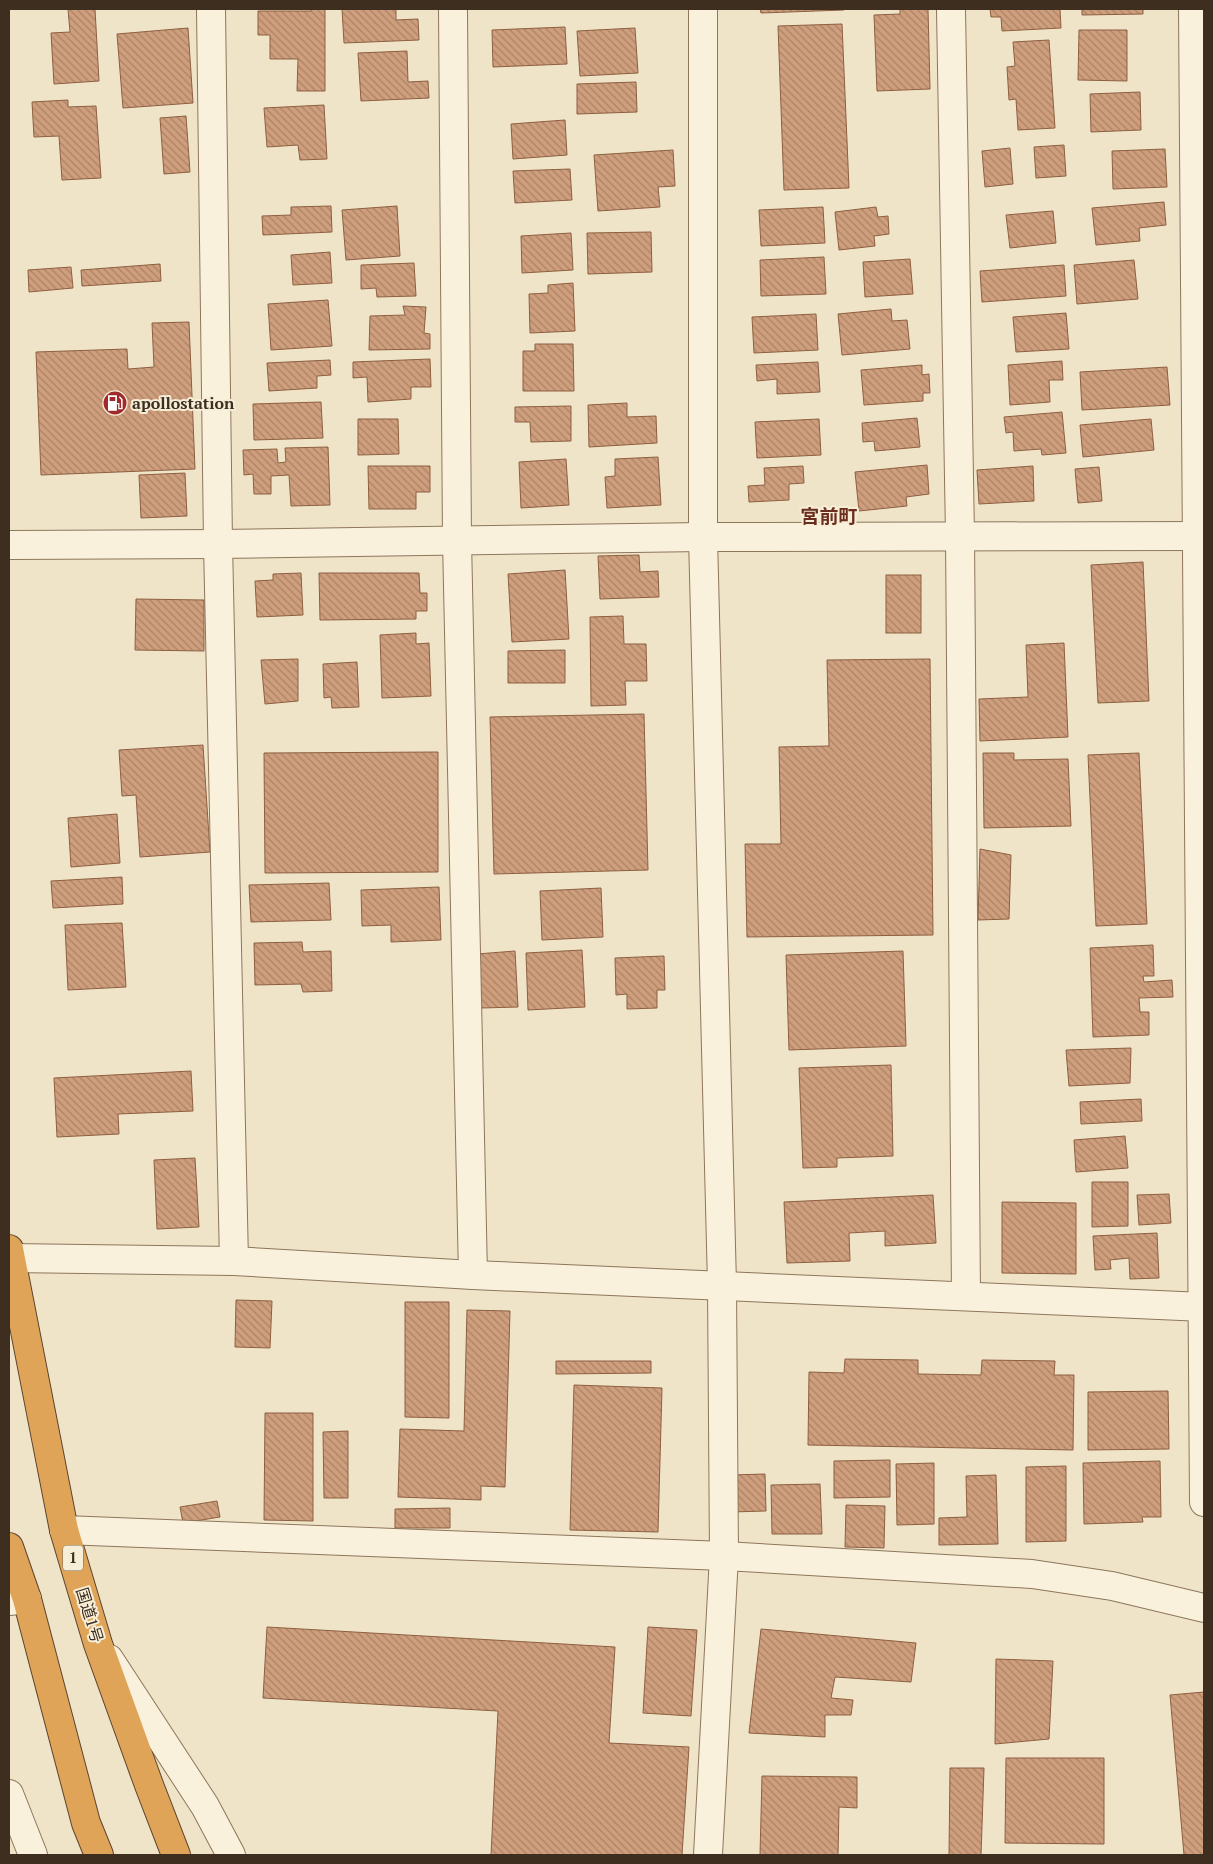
<svg xmlns="http://www.w3.org/2000/svg" width="1213" height="1864" viewBox="0 0 1213 1864" font-family="'PT Serif','Noto Sans JP',serif">
<style>
.building{fill:url(#building-back-hatch);stroke:#8d5f41}
.lines{fill:none;stroke-linecap:round;stroke-linejoin:round}
.street-casing{stroke:#8d765c;stroke-width:30}
.highway-casing{stroke:#5b4430;stroke-width:30}
.street{stroke:#faf1dc;stroke-width:28}
.highway{stroke:#e0a458;stroke-width:28}
.labels{text-anchor:middle;stroke-width:4;stroke-linejoin:round;paint-order:stroke}
.shield{fill:#f7eed8;stroke:#756857;stroke-width:1}
.shield-label{font-size:15px;font-weight:bold;fill:#3d2e20}
.poi-label{font-size:16px;font-weight:bold;fill:#3d2e20;stroke:#f7eed8;text-anchor:start}
.street-label{font-size:16px;fill:#3d2e20;stroke:#f7eed8}
.quarter-label{font-size:19px;font-weight:bold;fill:#6b2e1e;stroke:#f7eed8}
</style>
<defs>
<pattern id="building-back-hatch" width="6" height="6" patternUnits="userSpaceOnUse" patternTransform="scale(1.25)"><rect width="6" height="6" fill="#cf9f7d"/><path d="M-1 5l2 2M0 0l6 6M5-1l2 2" fill="none" stroke="#a98266"/></pattern>
</defs>
<rect width="100%" height="100%" fill="#f0e4c8"/>
<!-- building -->
<g class="building">
<polygon points="68,9 95,9 99,81 54,84 51,33 70,32"/>
<polygon points="311,9 325,9 325,91 297,91 298,59 270,59 270,35 258,35 258,11 311,11"/>
<polygon points="342,9 396,9 396,20 418,19 419,40 344,43"/>
<polygon points="760,9 844,9 844,10 761,13"/>
<polygon points="900,9 928,9 930,89 877,91 874,15 900,14"/>
<polygon points="990,9 1060,9 1061,28 1002,31 1001,17 991,17"/>
<polygon points="1082,9 1143,9 1143,14 1082,15"/>
<polygon points="842,24 849,188 784,190 778,26"/>
<polygon points="565,27 567,64 493,67 492,30"/>
<polygon points="188,28 193,103 123,108 117,34"/>
<polygon points="635,28 638,73 580,76 577,31"/>
<polygon points="1079,30 1127,30 1127,81 1078,80"/>
<polygon points="1049,40 1055,128 1018,130 1016,99 1009,100 1007,67 1015,66 1013,42"/>
<polygon points="407,51 408,82 428,81 429,98 361,101 358,53"/>
<polygon points="636,82 637,112 577,114 577,84"/>
<polygon points="1140,92 1141,130 1091,132 1090,94"/>
<polygon points="68,100 68,107 96,106 101,178 62,180 59,136 34,137 32,102"/>
<polygon points="324,105 327,159 300,160 298,145 267,147 264,108"/>
<polygon points="186,116 190,172 164,174 160,118"/>
<polygon points="565,120 567,155 513,159 511,124"/>
<polygon points="1064,145 1066,176 1036,178 1034,147"/>
<polygon points="1010,148 1013,184 985,187 982,151"/>
<polygon points="1165,149 1167,187 1113,189 1112,151"/>
<polygon points="673,150 675,186 658,187 660,207 598,211 594,155"/>
<polygon points="570,169 572,200 515,203 513,171"/>
<polygon points="1164,202 1166,225 1139,228 1140,241 1096,245 1092,208"/>
<polygon points="331,206 332,232 263,235 262,216 291,215 291,207"/>
<polygon points="397,206 400,256 346,260 342,210"/>
<polygon points="823,207 825,243 761,246 759,210"/>
<polygon points="876,207 878,217 888,216 889,234 874,236 875,246 839,250 835,212"/>
<polygon points="1053,211 1056,243 1010,248 1006,215"/>
<polygon points="651,232 652,272 588,274 587,233"/>
<polygon points="571,233 573,270 522,273 521,236"/>
<polygon points="330,252 332,283 293,285 291,255"/>
<polygon points="824,257 826,294 761,296 760,260"/>
<polygon points="910,259 913,294 865,297 863,262"/>
<polygon points="1134,260 1138,299 1077,304 1074,265"/>
<polygon points="414,263 416,296 377,297 376,288 361,289 361,265"/>
<polygon points="160,264 161,281 82,286 81,270"/>
<polygon points="1064,265 1066,296 982,302 980,271"/>
<polygon points="71,267 73,288 29,292 28,270"/>
<polygon points="573,283 575,331 530,333 529,294 548,293 548,285"/>
<polygon points="328,300 332,346 271,350 268,304"/>
<polygon points="403,306 426,307 424,333 430,334 430,349 369,350 370,316 405,315"/>
<polygon points="891,309 892,321 907,320 910,349 842,355 838,314"/>
<polygon points="1066,313 1069,349 1016,352 1013,317"/>
<polygon points="816,314 818,350 754,353 752,317"/>
<polygon points="189,322 195,469 41,475 36,352 127,349 128,369 154,367 152,323"/>
<polygon points="535,344 573,344 574,391 523,391 523,351 535,351"/>
<polygon points="430,359 431,387 411,387 411,399 368,402 367,377 353,378 353,362"/>
<polygon points="330,360 331,375 317,376 317,388 269,391 267,363"/>
<polygon points="1062,361 1063,380 1049,380 1050,402 1010,405 1008,365"/>
<polygon points="818,362 820,392 777,394 777,379 757,381 756,365"/>
<polygon points="922,365 922,375 929,374 930,393 923,393 923,401 864,405 861,370"/>
<polygon points="1167,367 1170,405 1082,410 1080,372"/>
<polygon points="321,402 323,438 254,440 253,404"/>
<polygon points="627,403 627,417 656,416 657,443 589,447 588,405"/>
<polygon points="571,406 571,441 531,442 530,422 515,422 515,407"/>
<polygon points="1062,412 1066,453 1042,455 1041,449 1014,451 1013,432 1006,433 1004,417"/>
<polygon points="917,418 920,447 875,451 874,441 863,442 862,423"/>
<polygon points="358,419 398,419 399,454 358,455"/>
<polygon points="819,419 821,455 757,458 755,422"/>
<polygon points="1151,419 1154,450 1083,457 1080,425"/>
<polygon points="328,447 330,505 291,506 289,475 271,476 271,494 254,494 253,474 244,475 243,450 277,449 278,463 286,462 285,448"/>
<polygon points="658,457 661,505 607,508 605,477 615,476 615,459"/>
<polygon points="566,459 569,505 521,508 519,462"/>
<polygon points="927,465 929,494 906,497 907,506 859,511 855,472"/>
<polygon points="368,466 430,466 430,492 416,492 416,509 369,509"/>
<polygon points="803,466 804,483 789,484 789,500 749,502 748,486 765,485 764,468"/>
<polygon points="1033,466 1034,501 979,504 977,470"/>
<polygon points="1099,467 1102,501 1078,503 1075,469"/>
<polygon points="185,473 187,516 141,518 139,475"/>
<polygon points="639,555 640,572 658,571 659,597 600,599 598,556"/>
<polygon points="1143,562 1149,701 1098,703 1091,565"/>
<polygon points="565,570 569,639 512,642 508,574"/>
<polygon points="301,573 303,615 257,617 255,581 273,580 273,574"/>
<polygon points="319,573 419,573 420,593 427,593 427,611 416,611 416,619 320,620"/>
<rect x="886" y="575" width="35" height="58"/>
<polygon points="136,599 204,600 204,651 135,650"/>
<polygon points="623,616 624,644 646,644 647,681 625,681 626,705 591,706 590,617"/>
<polygon points="416,633 416,644 429,643 431,696 382,698 380,635"/>
<polygon points="1064,643 1068,737 980,741 979,699 1028,697 1026,645"/>
<polygon points="565,650 565,683 508,683 508,651"/>
<polygon points="298,659 298,701 265,704 261,660"/>
<polygon points="930,659 933,935 747,937 745,844 781,844 779,747 829,746 827,660"/>
<polygon points="357,662 359,707 332,708 331,697 324,698 323,664"/>
<polygon points="644,714 648,870 494,874 490,717"/>
<polygon points="203,745 210,852 140,857 136,795 122,796 119,750"/>
<polygon points="438,752 438,872 265,873 264,753"/>
<polygon points="983,753 1014,753 1014,760 1068,759 1071,826 984,828"/>
<polygon points="1139,753 1147,924 1096,926 1088,755"/>
<polygon points="117,814 120,863 71,867 68,818"/>
<polygon points="980,849 1011,855 1009,919 978,920"/>
<polygon points="122,877 123,904 53,908 51,881"/>
<polygon points="329,883 331,920 251,922 249,885"/>
<polygon points="439,887 441,940 391,942 391,925 362,926 361,890"/>
<polygon points="601,888 603,937 542,940 540,891"/>
<polygon points="122,923 126,987 68,990 65,925"/>
<polygon points="302,942 303,952 331,951 332,991 303,992 301,984 255,985 254,943"/>
<polygon points="1153,945 1154,976 1143,976 1144,982 1172,980 1173,997 1139,998 1140,1012 1149,1012 1149,1035 1093,1037 1090,948"/>
<polygon points="582,950 585,1007 528,1010 526,953"/>
<polygon points="515,951 518,1007 481,1008 477,954"/>
<polygon points="903,951 906,1046 789,1050 786,955"/>
<polygon points="664,956 665,990 657,990 657,1008 627,1009 627,994 616,995 615,958"/>
<polygon points="1131,1048 1130,1083 1069,1086 1066,1050"/>
<polygon points="891,1065 893,1156 837,1158 837,1167 803,1168 799,1068"/>
<polygon points="191,1071 193,1111 118,1114 119,1134 57,1137 54,1078"/>
<polygon points="1141,1099 1142,1121 1081,1124 1080,1102"/>
<polygon points="1125,1136 1128,1168 1076,1172 1074,1140"/>
<polygon points="195,1158 199,1227 157,1229 154,1160"/>
<polygon points="1092,1182 1128,1182 1128,1226 1092,1227"/>
<polygon points="1169,1194 1171,1223 1139,1225 1137,1195"/>
<polygon points="933,1195 936,1243 885,1246 885,1231 849,1233 850,1261 787,1263 784,1202"/>
<polygon points="1002,1202 1076,1203 1076,1274 1002,1273"/>
<polygon points="1157,1233 1159,1278 1130,1279 1129,1258 1110,1260 1111,1269 1095,1270 1093,1236"/>
<polygon points="236,1300 272,1301 270,1348 235,1347"/>
<polygon points="405,1302 449,1302 449,1418 405,1417"/>
<polygon points="467,1310 510,1311 505,1487 481,1486 481,1500 398,1497 400,1429 464,1431"/>
<polygon points="845,1359 918,1360 918,1374 981,1375 982,1360 1055,1361 1054,1375 1074,1375 1073,1450 808,1445 809,1372 844,1373"/>
<polygon points="556,1361 651,1361 651,1373 556,1374"/>
<polygon points="574,1385 662,1388 658,1532 570,1530"/>
<polygon points="1168,1391 1169,1449 1088,1450 1088,1392"/>
<polygon points="265,1413 313,1413 313,1521 264,1520"/>
<polygon points="348,1431 348,1498 324,1498 323,1432"/>
<polygon points="890,1460 890,1497 834,1498 834,1461"/>
<polygon points="1160,1461 1161,1517 1142,1517 1143,1522 1084,1524 1083,1463"/>
<polygon points="934,1463 934,1524 897,1525 896,1464"/>
<polygon points="1066,1466 1066,1541 1026,1542 1026,1467"/>
<polygon points="765,1474 766,1511 731,1512 730,1475"/>
<polygon points="996,1475 998,1544 939,1545 939,1518 967,1517 966,1476"/>
<polygon points="820,1484 822,1534 772,1534 771,1485"/>
<polygon points="217,1501 220,1517 183,1523 180,1507"/>
<polygon points="846,1505 885,1506 884,1548 845,1547"/>
<polygon points="450,1508 450,1528 395,1528 395,1509"/>
<polygon points="267,1627 615,1647 609,1743 689,1747 682,1855 491,1855 498,1711 263,1698"/>
<polygon points="648,1627 697,1630 691,1716 643,1713"/>
<polygon points="761,1629 916,1643 911,1682 835,1677 831,1698 853,1700 851,1715 825,1715 825,1737 749,1733"/>
<polygon points="996,1659 1053,1661 1049,1739 995,1744"/>
<polygon points="1204,1692 1204,1855 1184,1855 1170,1695"/>
<polygon points="1006,1758 1104,1758 1104,1844 1005,1843"/>
<polygon points="950,1768 984,1768 981,1855 949,1855"/>
<polygon points="762,1776 857,1777 857,1808 839,1807 838,1855 760,1855"/>
</g>
<g class="lines">
<defs>
<g id="street">
<polyline points="211,9 218,544 234,1261"/>
<polyline points="453,9 457,540 473,1275"/>
<polyline points="703,9 703,537 722,1285 724,1556 708,1855"/>
<polyline points="951,9 960,536 966,1296"/>
<polyline points="1193,9 1204,1502"/>
<polyline points="9,545 218,544 703,537 1204,536"/>
<polyline points="10,1258 234,1261 473,1275 1204,1307"/>
<polyline points="64,1530 724,1556 1032,1574 1112,1586 1204,1608"/>
<polyline points="9,1601 27,1599"/>
<polyline points="109,1659 205,1806 231,1855"/>
<polyline points="9,1794 33,1855"/>
</g>
<g id="highway">
<polyline points="9,1249 64,1530 98,1644 149,1785 176,1855"/>
<polyline points="9,1547 27,1599 86,1823 99,1855"/>
</g>
</defs>
<!-- street casing -->
<use href="#street" class="street-casing"/>
<!-- highway casing -->
<use href="#highway" class="highway-casing"/>
<!-- street -->
<use href="#street" class="street"/>
<!-- highway -->
<use href="#highway" class="highway"/>
</g>
<!-- icons -->
<defs>
<symbol id="fuel-disc" viewBox="-11 -11 22 22"><circle r="9.5" fill="#9e2a2b" stroke="#f7eed8"/><path d="M-5.5-6h7V0h2V4h1.3V-2.5L3-4.5l.8-.8L6-3V5H2.5V1h-1V6h-7ZM-4.2-4.7v3.2H.2V-4.7Z" fill="#fff"/></symbol>
</defs>
<g fill-rule="evenodd">
<use href="#fuel-disc" x="101" y="389" width="28" height="28"/>
</g>
<g class="labels">
<!-- shield labels -->
<rect class="shield" x="63" y="1545.5" width="20" height="25" rx="4"/>
<g class="shield-label">
<text x="73" y="1563">1</text>
</g>
<!-- poi labels -->
<g class="poi-label">
<text x="132" y="409">apollostation</text>
</g>
<!-- street labels -->
<g class="street-label">
<text transform="translate(90 1615) rotate(73)" y="6">国道1号</text>
</g>
<!-- quarter labels -->
<g class="quarter-label">
<text x="829" y="523">宮前町</text>
</g>
</g>
<!-- border -->
<rect width="1213" height="1864" fill="none" stroke="#3d2e20" stroke-width="20"/>
</svg>
